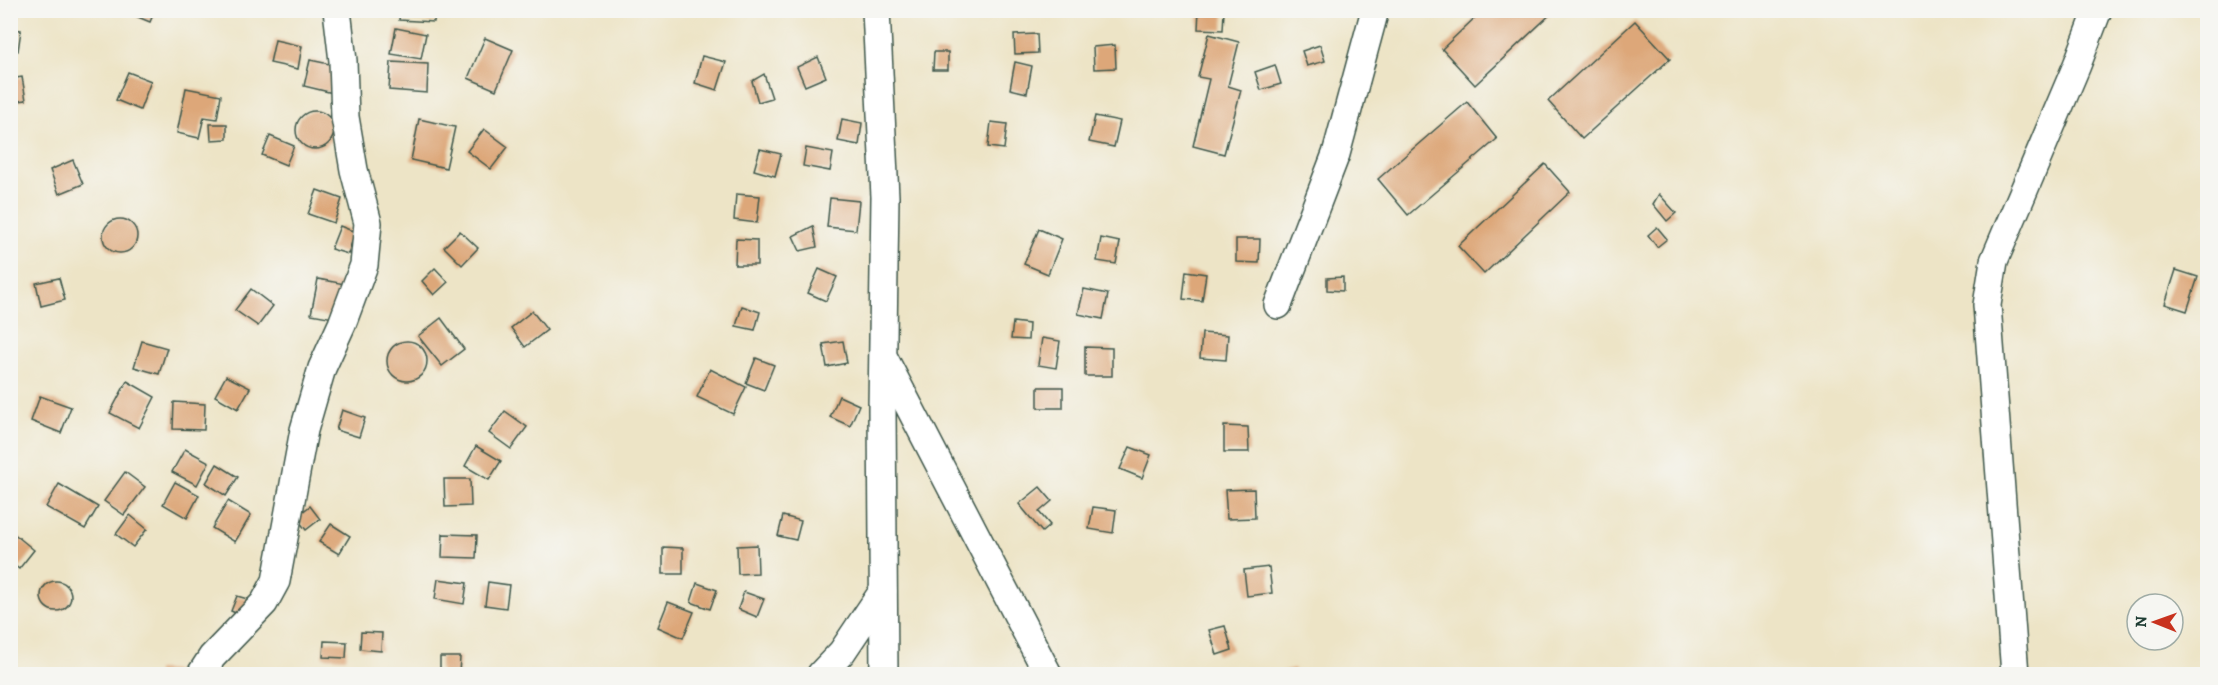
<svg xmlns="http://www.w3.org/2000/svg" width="2218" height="685" viewBox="0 0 2218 685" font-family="Alegreya,serif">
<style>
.building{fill:#dda779}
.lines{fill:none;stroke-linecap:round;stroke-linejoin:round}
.street-casing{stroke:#3e564a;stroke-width:30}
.street{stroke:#fff;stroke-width:27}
</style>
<rect width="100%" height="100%" fill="#f6f6f2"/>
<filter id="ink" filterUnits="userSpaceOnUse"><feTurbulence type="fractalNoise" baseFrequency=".0167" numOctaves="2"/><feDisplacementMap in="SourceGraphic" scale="12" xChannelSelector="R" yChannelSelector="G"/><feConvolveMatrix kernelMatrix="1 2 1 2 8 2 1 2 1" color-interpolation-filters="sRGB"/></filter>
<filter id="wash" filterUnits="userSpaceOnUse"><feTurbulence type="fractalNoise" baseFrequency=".008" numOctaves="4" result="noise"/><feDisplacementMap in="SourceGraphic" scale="24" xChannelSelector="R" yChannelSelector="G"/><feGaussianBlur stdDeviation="1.35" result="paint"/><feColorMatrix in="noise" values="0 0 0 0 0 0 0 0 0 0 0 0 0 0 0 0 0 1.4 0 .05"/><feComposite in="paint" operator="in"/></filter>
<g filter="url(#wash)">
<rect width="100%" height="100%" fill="#ede4c6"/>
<g id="blocks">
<!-- building -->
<g class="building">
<polygon points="121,10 155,10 150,22"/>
<polygon points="400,10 435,10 434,22 399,20"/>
<polygon points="1199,10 1224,12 1223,30 1198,29"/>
<polygon points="1483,10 1555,10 1475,85 1442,49"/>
<polygon points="1635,21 1670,59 1582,139 1548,101"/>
<polygon points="396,28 426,34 421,59 391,54"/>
<polygon points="10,29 21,30 18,51 10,50"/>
<polygon points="1037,34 1038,53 1015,54 1014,35"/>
<polygon points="1209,34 1239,42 1228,86 1241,90 1224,154 1193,146 1209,79 1198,77"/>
<polygon points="485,38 513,50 496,90 468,78"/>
<polygon points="275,40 302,46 298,69 270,63"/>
<polygon points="1115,45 1116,68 1094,69 1093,47"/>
<polygon points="1320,45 1325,61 1307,66 1302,51"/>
<polygon points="934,52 948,52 948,70 933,70"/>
<polygon points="702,56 726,62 717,90 695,83"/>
<polygon points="818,57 826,77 805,86 797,67"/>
<polygon points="310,60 339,66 333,93 304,86"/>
<polygon points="391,62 428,64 427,93 389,90"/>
<polygon points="1015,62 1032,66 1027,93 1010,89"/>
<polygon points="1275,65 1281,84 1261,90 1255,72"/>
<polygon points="128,72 151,81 140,110 116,100"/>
<polygon points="764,74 772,98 758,102 752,81"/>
<polygon points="22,77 26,100 10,102 10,79"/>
<polygon points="186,88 221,95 217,119 204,117 199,138 177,133"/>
<polygon points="1467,102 1497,139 1408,215 1378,179"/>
<circle cx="315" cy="130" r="19"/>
<polygon points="1095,116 1120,121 1114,147 1089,142"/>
<polygon points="419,119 455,127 446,168 411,160"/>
<polygon points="842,119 862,123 859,145 838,141"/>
<polygon points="991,122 1007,124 1004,149 988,147"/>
<polygon points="210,124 227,124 227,139 211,140"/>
<polygon points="484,129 508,147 491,169 467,151"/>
<polygon points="270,136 294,146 286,165 262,155"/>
<polygon points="806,148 833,153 830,171 803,166"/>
<polygon points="760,149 781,154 775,176 754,170"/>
<polygon points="73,160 83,184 59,194 50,170"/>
<polygon points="1545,164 1570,192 1484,274 1458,246"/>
<polygon points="317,190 342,199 334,223 308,214"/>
<polygon points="736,194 760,196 757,223 734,220"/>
<polygon points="1659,194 1676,213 1667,221 1653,204"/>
<polygon points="830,198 859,201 856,230 827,227"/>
<circle cx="120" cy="236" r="17"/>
<polygon points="340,226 355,232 348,254 331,249"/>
<polygon points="813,226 817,247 800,251 793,236"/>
<polygon points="1657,227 1667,239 1657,247 1648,235"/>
<polygon points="1039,229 1062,239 1048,274 1024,264"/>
<polygon points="460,231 478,248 462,265 444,247"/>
<polygon points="1101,238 1120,242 1116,264 1097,261"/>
<polygon points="736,239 757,240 757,265 735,265"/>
<polygon points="1236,239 1260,239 1259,263 1236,262"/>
<polygon points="435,268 448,282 434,295 422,281"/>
<polygon points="819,269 837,277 826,301 808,293"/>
<polygon points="2176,270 2198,277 2187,311 2165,304"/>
<polygon points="1186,271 1206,274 1202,301 1183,299"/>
<polygon points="1343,277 1343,291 1327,290 1327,278"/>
<polygon points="59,278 65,300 41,306 36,283"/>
<polygon points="318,279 345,284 339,319 311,314"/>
<polygon points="251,289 273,306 258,326 235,310"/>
<polygon points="1084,289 1108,294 1103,319 1078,314"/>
<polygon points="742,306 760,312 755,330 736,326"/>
<polygon points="532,311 547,330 525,347 511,328"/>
<polygon points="441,318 464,349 442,366 418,336"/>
<polygon points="1013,322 1029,324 1028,340 1011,339"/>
<polygon points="1202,333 1228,335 1226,360 1200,358"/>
<polygon points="1042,338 1060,341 1056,368 1038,365"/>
<polygon points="142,341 167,348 159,374 134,367"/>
<polygon points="843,341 847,363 827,367 823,344"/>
<circle cx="407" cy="361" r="20"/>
<polygon points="1085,347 1112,348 1112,376 1085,376"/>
<polygon points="756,358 774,365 764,390 746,383"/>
<polygon points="710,369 746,387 733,414 697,397"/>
<polygon points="226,376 250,388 238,409 215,396"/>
<polygon points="127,381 155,397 139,428 110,413"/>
<rect x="1038" y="387" width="25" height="21"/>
<polygon points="40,396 71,407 61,433 31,421"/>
<polygon points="839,396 859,405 850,426 830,417"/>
<polygon points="174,402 205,404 204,430 173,429"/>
<polygon points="342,410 365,418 359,437 336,430"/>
<polygon points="505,411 527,427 511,449 489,433"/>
<polygon points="1224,426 1248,427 1249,452 1224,452"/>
<polygon points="476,446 501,461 489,480 465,466"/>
<polygon points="1130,447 1151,455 1142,478 1120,469"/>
<polygon points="185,449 209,462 197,485 172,472"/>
<polygon points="217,464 238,477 226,496 206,483"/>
<polygon points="125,472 145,487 124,515 104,501"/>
<polygon points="444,479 470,479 471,506 445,507"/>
<polygon points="175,482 199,495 187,518 163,504"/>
<polygon points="59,484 98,507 85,529 46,507"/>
<polygon points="1040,487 1052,501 1039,512 1050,525 1042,532 1019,504"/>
<polygon points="1254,489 1255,518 1227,519 1225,490"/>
<polygon points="228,501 251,515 235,542 212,528"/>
<polygon points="310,506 320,519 306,530 296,517"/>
<polygon points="1093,507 1116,510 1113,533 1089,529"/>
<polygon points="130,515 147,529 133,547 116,534"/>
<polygon points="783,516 801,521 796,540 778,536"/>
<polygon points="331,524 350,536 339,554 319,542"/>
<polygon points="12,532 34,550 19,569 10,562"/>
<polygon points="443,534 477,535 476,558 442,557"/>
<polygon points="757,545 758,573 738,574 737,546"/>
<polygon points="663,547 683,548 683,574 663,574"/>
<polygon points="1269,567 1272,593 1247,596 1244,570"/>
<polygon points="438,579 467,583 464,604 435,599"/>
<circle cx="56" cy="596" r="15"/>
<polygon points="488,582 509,585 506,608 485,605"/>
<polygon points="697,583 717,590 710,609 691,602"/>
<polygon points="744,592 764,599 757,617 738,609"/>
<polygon points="237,596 251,600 245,617 231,611"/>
<polygon points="668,602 694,612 683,638 658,627"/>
<polygon points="1225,626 1232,650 1217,655 1209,630"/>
<polygon points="361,632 382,633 381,651 360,649"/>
<polygon points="324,641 347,642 346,658 323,657"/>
<polygon points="440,657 460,657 459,674 440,674"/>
<polygon points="1294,668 1296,674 1274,674"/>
<polygon points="157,670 180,671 180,674 157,674"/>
</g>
</g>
</g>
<g filter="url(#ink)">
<use href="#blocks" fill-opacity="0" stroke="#3e564a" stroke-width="1.5"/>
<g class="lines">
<defs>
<g id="street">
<polyline points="876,10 885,197 882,410 884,674"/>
<polyline points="1278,305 1336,154 1375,10"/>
<polyline points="885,360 1048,674"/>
<polyline points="201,674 212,657 264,603 276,581 304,430 322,368 342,324 364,265 368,223 354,170 345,117 343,61 337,10"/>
<polyline points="821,674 842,652 883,591"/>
<polyline points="2015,674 1987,305 1994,261 2077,65 2098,10"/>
</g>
</defs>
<!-- street casing -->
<use href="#street" class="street-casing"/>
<!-- street -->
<use href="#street" class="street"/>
</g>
</g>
<!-- margin -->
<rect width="2218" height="685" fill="none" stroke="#f6f6f2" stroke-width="36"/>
<!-- north arrow -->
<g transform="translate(2155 622) rotate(271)"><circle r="28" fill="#f6f6f2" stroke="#a0aca6" stroke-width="1.5"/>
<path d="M0-4.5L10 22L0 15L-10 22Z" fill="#c8321e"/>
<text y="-9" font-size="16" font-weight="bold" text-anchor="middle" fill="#1f3d34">N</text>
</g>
</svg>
